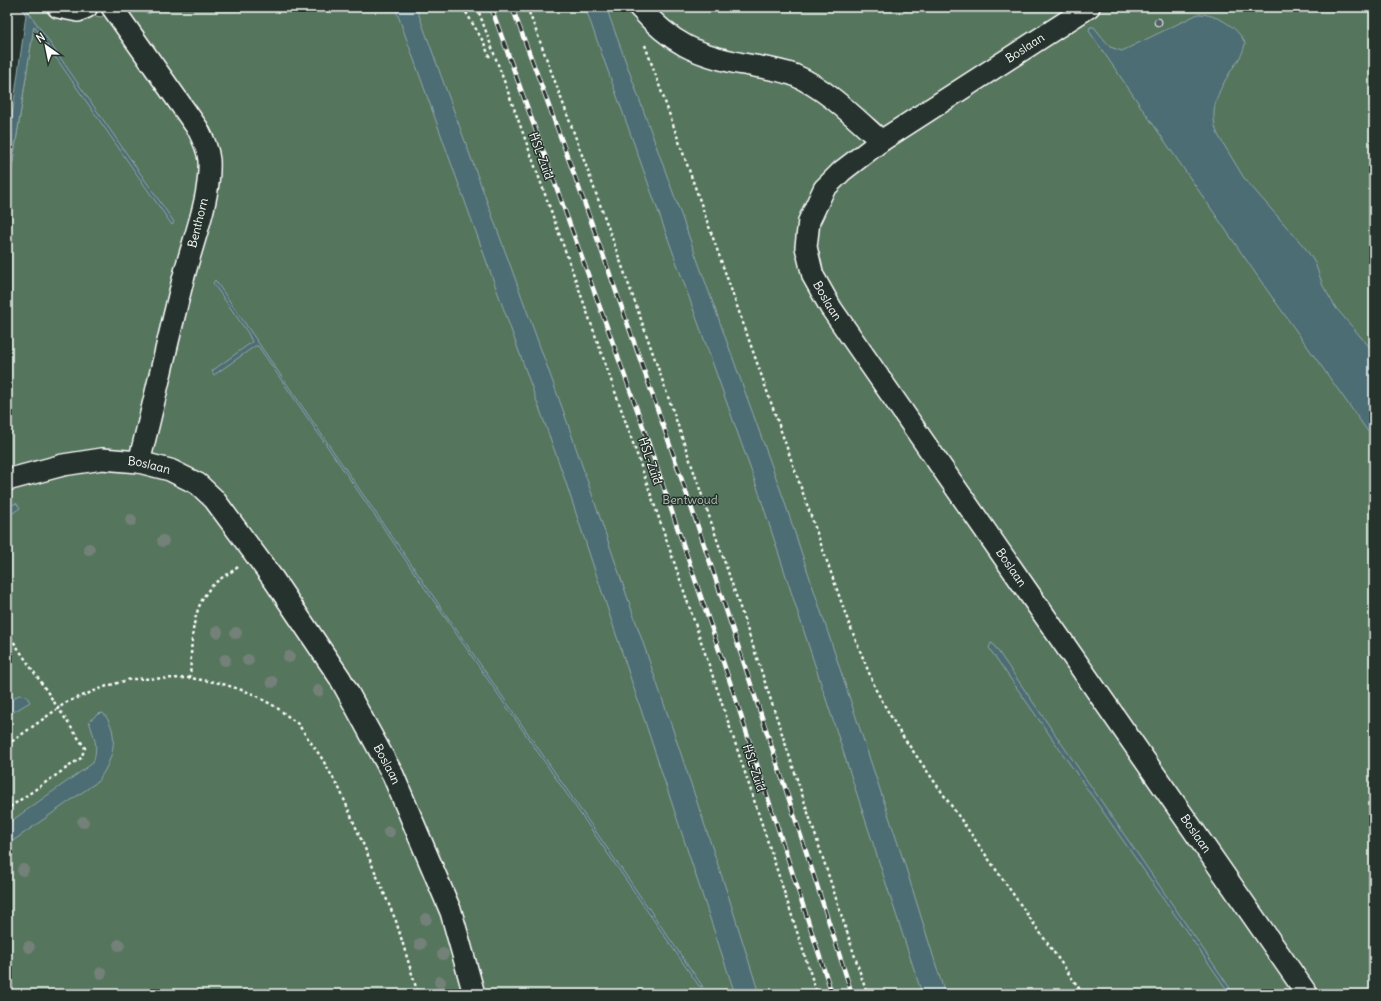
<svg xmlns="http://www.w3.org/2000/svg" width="1381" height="1001" viewBox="0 0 1381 1001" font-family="Delius,sans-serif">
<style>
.green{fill:#54745d;stroke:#aabaae}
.water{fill:#4c6d73;stroke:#94a7ab}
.building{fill:#525f6c;stroke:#fff}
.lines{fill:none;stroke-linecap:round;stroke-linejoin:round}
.street-casing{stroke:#fff;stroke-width:24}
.path{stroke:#fff;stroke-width:2.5;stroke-dasharray:3 3;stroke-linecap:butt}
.street{stroke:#26332d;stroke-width:21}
.rail-casing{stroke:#fff;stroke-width:4.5}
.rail{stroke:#26332d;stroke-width:3;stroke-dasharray:9;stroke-linecap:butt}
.tree{fill:#738178}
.labels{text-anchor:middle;stroke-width:3;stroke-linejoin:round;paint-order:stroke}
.street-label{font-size:12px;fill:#fff;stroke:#26332d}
.park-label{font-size:12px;fill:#b2c0b6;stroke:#26332d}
</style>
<rect width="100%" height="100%" fill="#26332d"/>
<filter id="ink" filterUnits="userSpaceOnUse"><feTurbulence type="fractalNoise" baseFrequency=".025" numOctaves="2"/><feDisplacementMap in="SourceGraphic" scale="8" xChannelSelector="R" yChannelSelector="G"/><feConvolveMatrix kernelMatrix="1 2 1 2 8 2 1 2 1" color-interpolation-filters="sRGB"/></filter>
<g filter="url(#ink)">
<!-- green -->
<polygon class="green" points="25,7 49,7 101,17 117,7 1374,7 1374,994 14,994 7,981 7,199 34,25 55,58 59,57"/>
<!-- water -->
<g class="water">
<polygon points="21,7 25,7 174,222 172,225 34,26 7,199 7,153 26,15"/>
<polygon points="143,7 158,7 149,14 142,11"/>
<polygon points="395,7 416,7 563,410 673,730 729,898 759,994 735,994 563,474"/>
<polygon points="585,7 606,7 783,497 904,862 945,994 922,994 757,487"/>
<path d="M1198,14C1216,14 1237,26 1245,43C1244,52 1239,59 1234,66C1220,88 1207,109 1218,135L1244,178L1306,249L1315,263L1323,286L1336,308L1372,350L1374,354V440L1267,290L1089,31L1090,27H1094L1110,47L1122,51Z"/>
<polygon points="215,280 703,987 699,986 258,346 255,346 214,375 212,371 252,342 248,333 213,283"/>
<polygon points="16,503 20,508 7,517 7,508"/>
<polygon points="991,643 993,644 1234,994 1230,994 989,648"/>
<polygon points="19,695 26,696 30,702 7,716 7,702"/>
<path d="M103,713C122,734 112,763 97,782L7,845V824L93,763C99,745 94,738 89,721L98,714Z"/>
</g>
<!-- building -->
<circle class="building" cx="1158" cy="22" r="4"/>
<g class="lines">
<defs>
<g id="street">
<polyline points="58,7 78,11 87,7"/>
<path d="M112,7L198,129C203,139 208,149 209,160C211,197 193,240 184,276C168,338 155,400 139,462"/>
<path d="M639,7C671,43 696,55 743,64C760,67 778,69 794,75C827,89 854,117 881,141"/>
<path id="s1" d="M1089,7L881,141L842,171L824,189L809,221L806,247L813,276L831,308L1307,994"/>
<path id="s2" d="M7,480L63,465L102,459L139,462L170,470L198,484L214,499L274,580L340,678L393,775L451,912L474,994"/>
</g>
</defs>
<!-- street casing -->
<use href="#street" class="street-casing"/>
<!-- path -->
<g class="path">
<polyline points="463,7 484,43 489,56 494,54"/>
<path d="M477,7C597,334 711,662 817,994"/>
<path d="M527,7C650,332 760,663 867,994"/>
<polyline points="645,45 848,621 876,690 899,731 1083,994"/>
<polyline points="7,632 85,748 81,758 7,809"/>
<path d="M190,678C192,648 189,612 211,587C218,579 229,574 238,567"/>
<polyline points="7,745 67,702 107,686 131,679 190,678 220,683 251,693 276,707 298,724 321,757 340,790 396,921 418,994"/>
</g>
<!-- street -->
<use href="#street" class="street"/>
<defs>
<g id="rail">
<polyline points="491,7 639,415 731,685 832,994"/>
<path d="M512,7C635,332 746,663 852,994"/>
</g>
</defs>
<!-- rail casing -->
<use href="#rail" class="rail-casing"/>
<!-- rail -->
<use href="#rail" class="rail"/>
</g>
<!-- trees -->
<g class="tree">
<circle cx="131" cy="520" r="6"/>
<circle cx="163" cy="541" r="6"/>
<circle cx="89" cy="549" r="6"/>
<circle cx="217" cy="632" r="6"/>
<circle cx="236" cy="633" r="6"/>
<circle cx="289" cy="657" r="6"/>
<circle cx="225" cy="660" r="6"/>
<circle cx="248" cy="660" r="6"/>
<circle cx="272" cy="682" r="6"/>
<circle cx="318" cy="691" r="6"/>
<circle cx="83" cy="822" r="6"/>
<circle cx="389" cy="832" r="6"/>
<circle cx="23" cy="870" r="6"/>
<circle cx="426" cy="919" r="6"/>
<circle cx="420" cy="944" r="6"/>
<circle cx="119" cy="945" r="6"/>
<circle cx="29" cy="947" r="6"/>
<circle cx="443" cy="954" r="6"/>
<circle cx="101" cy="973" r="6"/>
<circle cx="440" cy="982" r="6"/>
</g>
</g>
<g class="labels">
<!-- street labels -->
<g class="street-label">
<text transform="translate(1025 48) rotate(-33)" y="4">Boslaan</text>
<text transform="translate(541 156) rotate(70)" y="4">HSL-Zuid</text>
<text transform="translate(198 223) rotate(-76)" y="4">Benthorn</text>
<text dy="4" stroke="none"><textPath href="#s1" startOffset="442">Boslaan</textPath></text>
<text transform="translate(650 461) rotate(71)" y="4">HSL-Zuid</text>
<text dy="4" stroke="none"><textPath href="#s2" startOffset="145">Boslaan</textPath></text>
<text dy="4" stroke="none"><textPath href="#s1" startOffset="766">Boslaan</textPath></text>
<text dy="4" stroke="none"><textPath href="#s2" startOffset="537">Boslaan</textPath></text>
<text transform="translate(754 768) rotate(72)" y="4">HSL-Zuid</text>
<text dy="4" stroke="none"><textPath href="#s1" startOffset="1090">Boslaan</textPath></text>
</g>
<!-- park labels -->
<g class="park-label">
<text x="690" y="504">Bentwoud</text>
</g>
</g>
<!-- margin -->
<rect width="1381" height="1001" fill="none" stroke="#26332d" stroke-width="24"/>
<rect x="12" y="12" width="1357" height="977" fill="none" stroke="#fff" stroke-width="1.5" filter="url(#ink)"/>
<!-- north arrow -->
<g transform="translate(46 46) rotate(327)" stroke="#26332d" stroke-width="3" paint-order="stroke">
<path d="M0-3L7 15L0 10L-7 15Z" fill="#ffffff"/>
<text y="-6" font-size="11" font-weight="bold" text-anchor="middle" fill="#ffffff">N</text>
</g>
</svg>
